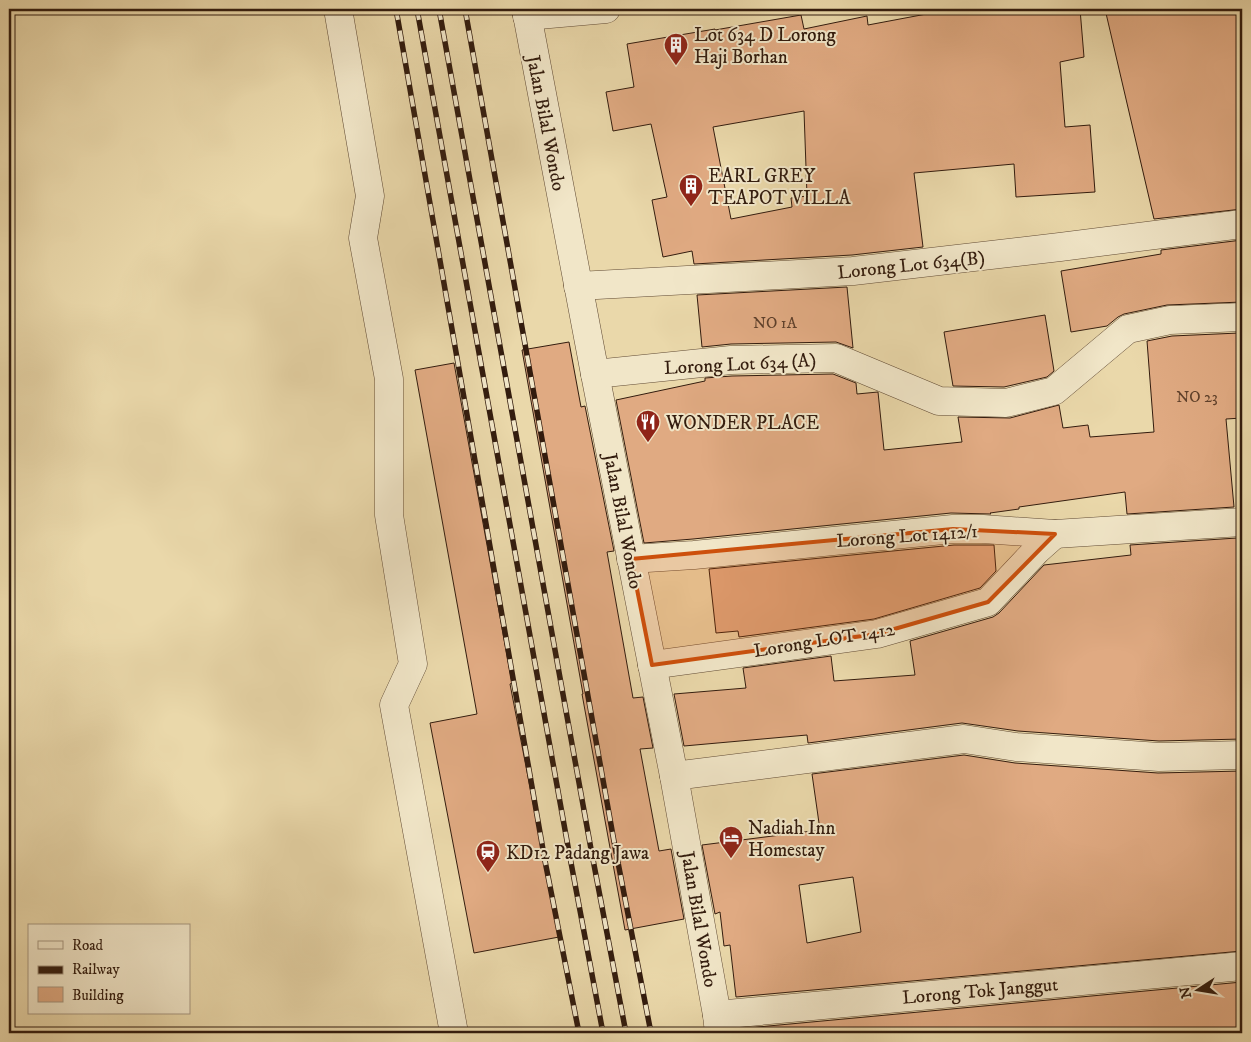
<svg xmlns="http://www.w3.org/2000/svg" width="1251" height="1042" viewBox="0 0 1251 1042" font-family="'IM FELL DW Pica',serif">
<style>
.building{fill:#e0aa82;stroke:#331c0e;fill-rule:evenodd}
.lines{fill:none;stroke-linecap:round;stroke-linejoin:round}
.minor-casing{stroke:#614b35;stroke-width:29}
.minor{stroke:#f1e6c8;stroke-width:28}
.rail-casing{stroke:#331c0e;stroke-width:5.5}
.rail{stroke:#f1e6c8;stroke-width:4;stroke-dasharray:11;stroke-linecap:butt}
.marked{fill:#cd500c;fill-opacity:0.2;stroke:#cd500c;stroke-width:4;stroke-linejoin:round}
.labels{text-anchor:middle;stroke-width:4;stroke-linejoin:round;paint-order:stroke}
.number-label{font-size:16px;fill:#5e402b}
.poi-label{font-size:19px;fill:#331c0e;stroke:#f1e6c8;text-anchor:start}
.street-label{font-size:19px;fill:#331c0e;stroke:#f1e6c8}
</style>
<rect width="100%" height="100%" fill="#ead8aa"/>
<filter id="stains"><feTurbulence type="fractalNoise" baseFrequency=".004" numOctaves="4"/><feColorMatrix values="0 0 0 0 .2 0 0 0 0 .09 0 0 0 0 .02 0 0 0 .5 -.17"/></filter>
<radialGradient id="worn" r=".72"><stop offset=".6" stop-color="#630" stop-opacity="0"/><stop offset="1" stop-color="#630" stop-opacity=".3"/></radialGradient>
<!-- building -->
<g class="building">
<path d="M953,9H1080L1084,57L1060,62L1065,127L1090,125L1095,192L1016,197L1014,164L914,173L923,247L852,255L694,264L692,251L663,257L652,200L667,197L651,124L613,131L606,92L634,87L627,44L715,29V30L801,15L804,29L867,16L868,25ZM804,111L807,196L791,198L792,207L731,219L713,127Z"/>
<polygon points="1105,9 1242,9 1242,209 1154,219"/>
<polygon points="1242,240 1242,302 1167,305 1124,314 1118,317 1107,326 1071,332 1061,271 1161,254 1161,250"/>
<polygon points="847,287 853,348 836,342 731,344 702,347 697,295"/>
<polygon points="1045,315 1054,371 1047,377 1004,387 953,386 944,332"/>
<polygon points="1239,333 1242,374 1242,418 1226,419 1234,507 1127,514 1125,492 1019,507 1019,509 990,513 991,514 951,513 693,539 644,543 616,400 705,381 705,378 732,376 833,374 856,383 857,394 878,392 884,450 962,442 958,417 1010,418 1059,405 1063,428 1088,425 1090,437 1154,432 1147,341 1172,336"/>
<polygon points="569,342 581,407 585,406 614,551 607,552 633,698 643,697 653,748 640,749 659,851 671,849 684,919 625,930 582,694 583,694 522,350"/>
<polygon points="454,363 512,683 510,684 559,937 474,953 430,723 477,714 415,370"/>
<polygon points="1237,538 1237,543 1242,542 1242,739 1159,741 1018,731 962,723 808,743 807,735 684,746 674,694 746,688 743,668 831,656 834,681 915,675 910,641 993,617 999,613 1044,565 1131,555 1130,545"/>
<polygon points="954,545 994,545 996,571 980,588 874,619 739,637 738,631 716,633 709,569"/>
<path d="M964,755L1015,763L1158,773L1242,771V951L736,997L730,945L724,946L720,912L715,914L702,845L820,830L812,774ZM853,877L861,932L807,943L799,885Z"/>
<polygon points="1242,982 1242,1033 747,1033 747,1028"/>
</g>
<g class="lines">
<defs>
<g id="minor">
<polyline points="338,9 370,196 363,238 389,379 389,515 413,664 394,705 454,1033"/>
<polyline points="526,9 595,374 674,776 717,1015 719,1033"/>
<polyline points="527,16 606,9"/>
<polyline points="578,286 853,271 1060,247 1242,224"/>
<polyline points="595,374 731,360 836,358 939,401 1006,403 1054,391 1128,329 1170,320 1242,317"/>
<polyline points="631,559 694,555 953,529 983,529 1055,534 1242,522"/>
<polyline points="652,665 877,634 988,602 1037,550 1055,534"/>
<polyline points="674,776 964,739 1016,747 1159,757 1242,755"/>
<polyline points="717,1015 1242,966"/>
</g>
</defs>
<!-- minor casing -->
<use href="#minor" class="minor-casing"/>
<!-- minor -->
<use href="#minor" class="minor"/>
<defs>
<g id="rail">
<polyline points="396,9 545,861 579,1033"/>
<polyline points="417,9 569,852 603,1033"/>
<polyline points="439,9 591,849 626,1033"/>
<polyline points="465,9 615,847 651,1033"/>
</g>
</defs>
<!-- rail casing -->
<use href="#rail" class="rail-casing"/>
<!-- rail -->
<use href="#rail" class="rail"/>
</g>
<!-- marked area -->
<path class="marked" d="M953,529L1055,534L988,602L877,634L652,665L631,559Z"/>
<!-- icons -->
<defs>
<symbol id="building-pin" viewBox="-11 -11 22 30"><path d="M0 17L-7.5 6A9.5 9.5 0 1 1 7.5 6Z" fill="#8f2418" stroke="#f1e6c8"/><path d="M-4-6H4V6H1V3H-1V6H-4ZM-2.5-4.3h1.7v1.8h-1.7ZM.8-4.3h1.7v1.8H.8ZM-2.5-1h1.7V.8h-1.7ZM.8-1h1.7V.8H.8Z" fill="#fff"/></symbol>
<symbol id="restaurant-pin" viewBox="-11 -11 22 30"><path d="M0 17L-7.5 6A9.5 9.5 0 1 1 7.5 6Z" fill="#8f2418" stroke="#f1e6c8"/><path d="M-5-6h1v4h1v-4h1v4h1v-4h1v5L-1.5 .5V6h-2V.5L-5-1ZM5-6V6H3V1.5H1.5Q1.5-4 5-6Z" fill="#fff"/></symbol>
<symbol id="hotel-pin" viewBox="-11 -11 22 30"><path d="M0 17L-7.5 6A9.5 9.5 0 1 1 7.5 6Z" fill="#8f2418" stroke="#f1e6c8"/><path d="M-6-4.5h1.5V1H6V5H4.5V3h-9V5H-6ZM-4 0a1.8 1.8 0 1 1 3.6 0ZM.5 0V-2.5h3Q6-2.5 6 0Z" fill="#fff"/></symbol>
<symbol id="station-pin" viewBox="-11 -11 22 30"><path d="M0 17L-7.5 6A9.5 9.5 0 1 1 7.5 6Z" fill="#8f2418" stroke="#f1e6c8"/><path d="M-3-6H3Q5-6 5-4V2Q5 4 3 4L4.5 6H3L1.5 4h-3L-3 6H-4.5L-3 4Q-5 4-5 2V-4Q-5-6-3-6ZM-3.5-4v3h7v-3ZM-3.5 1v1.5H-2V1ZM2 1v1.5H3.5V1Z" fill="#fff"/></symbol>
</defs>
<g fill-rule="evenodd">
<use href="#building-pin" x="662" y="31" width="28" height="38"/>
<use href="#building-pin" x="677" y="172" width="28" height="38"/>
<use href="#restaurant-pin" x="634" y="408" width="28" height="38"/>
<use href="#hotel-pin" x="717" y="824" width="28" height="38"/>
<use href="#station-pin" x="474" y="838" width="28" height="38"/>
</g>
<g class="labels">
<!-- number labels -->
<g class="number-label">
<text x="775" y="328">NO 1A</text>
<text x="1197" y="402">NO 23</text>
</g>
<!-- poi labels -->
<g class="poi-label">
<text x="694" y="41">Lot 634 D Lorong<tspan x="694" dy="22">Haji Borhan</tspan></text>
<text x="708" y="182">EARL GREY<tspan x="708" dy="22">TEAPOT VILLA</tspan></text>
<text x="666" y="429">WONDER PLACE</text>
<text x="748" y="834">Nadiah Inn<tspan x="748" dy="22">Homestay</tspan></text>
<text x="506" y="859">KD12 Padang Jawa</text>
</g>
<!-- street labels -->
<g class="street-label">
<text transform="translate(547 123) rotate(79)" y="7">Jalan Bilal Wondo</text>
<text transform="translate(911 264) rotate(-6)" y="7">Lorong Lot 634(B)</text>
<text transform="translate(740 363) rotate(-3)" y="7">Lorong Lot 634 (A)</text>
<text transform="translate(624 521) rotate(79)" y="7">Jalan Bilal Wondo</text>
<text transform="translate(907 535) rotate(-4)" y="7">Lorong Lot 1412/1</text>
<text transform="translate(824 639) rotate(-9)" y="7">Lorong LOT 1412</text>
<text transform="translate(700 919) rotate(80)" y="7">Jalan Bilal Wondo</text>
<text transform="translate(980 990) rotate(-5)" y="7">Lorong Tok Janggut</text>
</g>
</g>
<!-- margin -->
<rect width="1251" height="1042" fill="none" stroke="#ead8aa" stroke-width="30"/>
<rect x="10" y="10" width="1231" height="1022" fill="none" stroke="#331c0e" stroke-width="2.5"/>
<rect x="15" y="15" width="1221" height="1012" fill="none" stroke="#331c0e"/>
<!-- legend -->
<rect x="28" y="924" width="162" height="90" fill="#f1e6c8" stroke="#a5957e"/>
<rect x="38" y="941" width="25" height="8" fill="#f1e6c8" stroke="#a5957e"/>
<text x="72" y="950" font-size="15" fill="#331c0e">Road</text>
<rect x="38" y="966" width="25" height="8" fill="#331c0e" stroke="#a5957e"/>
<text x="72" y="974" font-size="15" fill="#331c0e">Railway</text>
<rect x="38" y="987" width="25" height="15" fill="#e0aa82" stroke="#a5957e"/>
<text x="72" y="1000" font-size="15" fill="#331c0e">Building</text>
<!-- north arrow -->
<g transform="translate(1198 990) rotate(258)" stroke="#f1e6c8" stroke-width="4" paint-order="stroke">
<path d="M0-4L9 19L0 12L-9 19Z" fill="#331c0e"/>
<text y="-8" font-size="14" font-weight="bold" text-anchor="middle" fill="#331c0e">N</text>
</g>
<rect width="100%" height="100%" filter="url(#stains)"/>
<rect width="100%" height="100%" fill="url(#worn)"/>
</svg>
